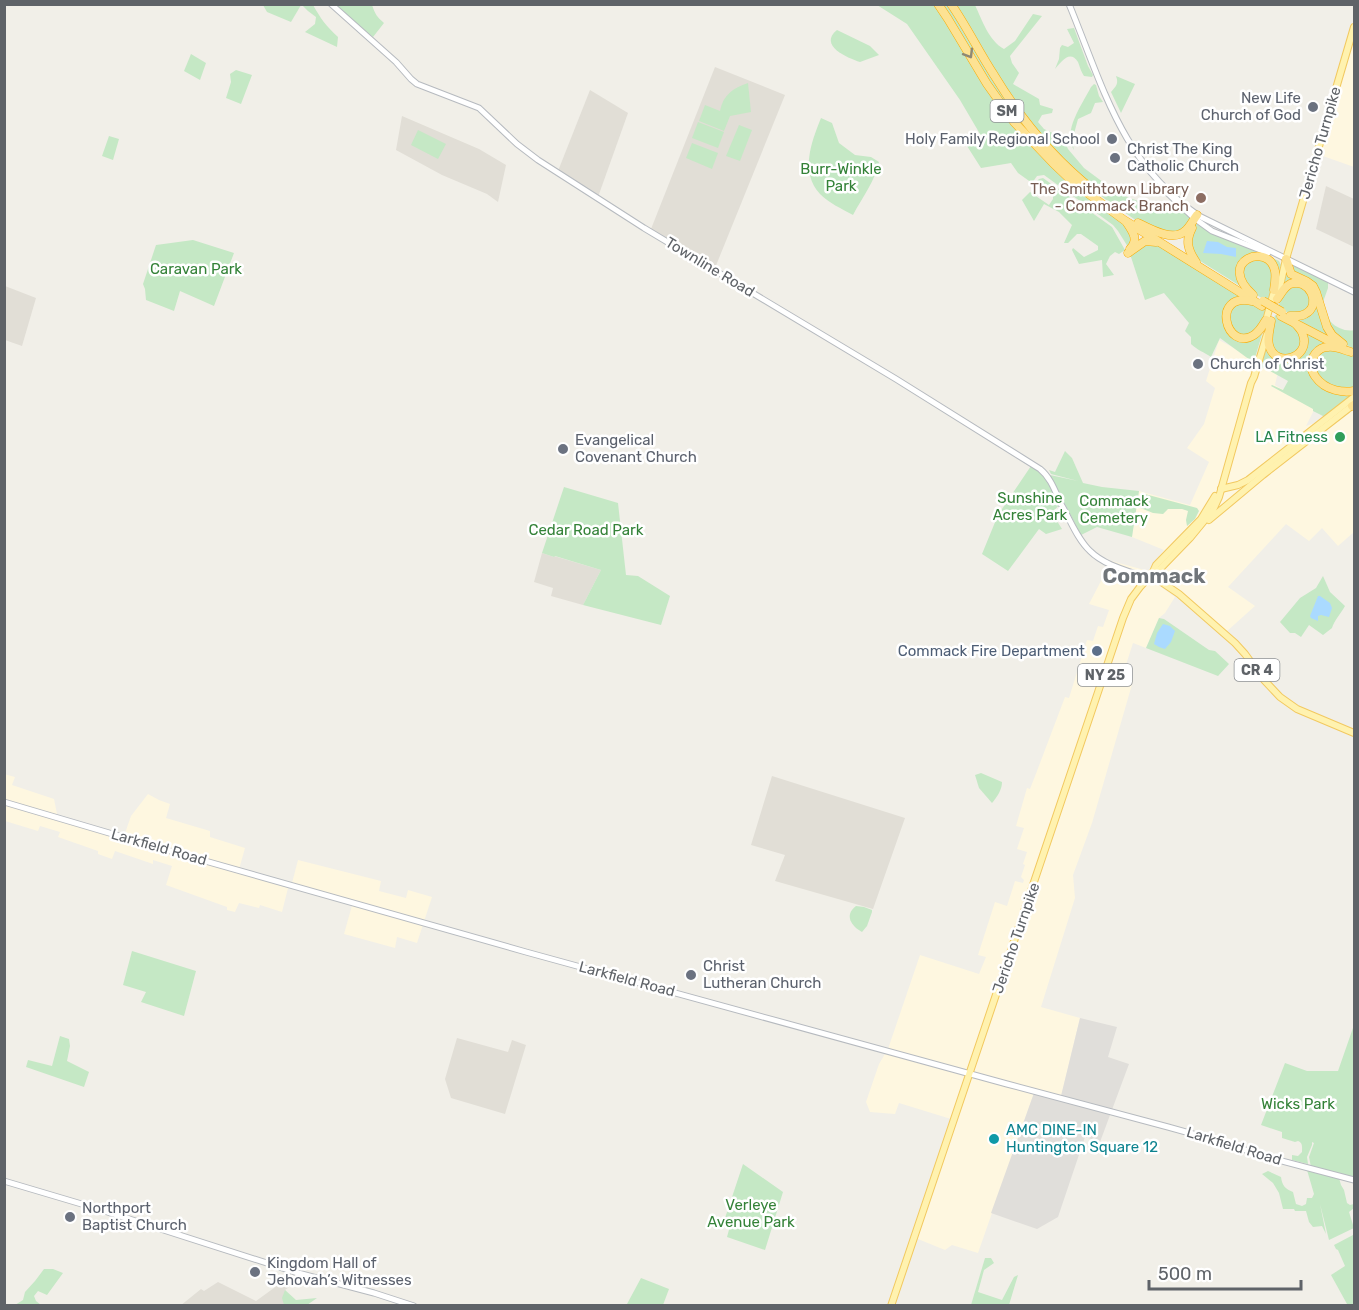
<svg xmlns="http://www.w3.org/2000/svg" width="1359" height="1310" viewBox="0 0 1359 1310" font-family="Rubik,sans-serif">
<style>
.commercial{fill:#fef7e0}
.industrial{fill:#e0deda}
.education{fill:#e1ded6}
.green{fill:#c5e8c5}
.water{fill:#aadaff}
.lines{fill:none;stroke-linecap:round;stroke-linejoin:round}
.secondary-casing{stroke:#b6babf;stroke-width:7}
.primary-casing{stroke:#f2c960;stroke-width:8}
.motorway-casing{stroke:#f9ab00;stroke-width:9}
.secondary{stroke:#fff;stroke-width:5}
.primary{stroke:#fff2af;stroke-width:6}
.motorway{stroke:#fde293;stroke-width:8}
.motorway-bridge-casing{stroke:#f9ab00;stroke-width:9;stroke-linecap:butt}
.motorway-bridge{stroke:#fde293;stroke-width:8}
.oneway{stroke:#8e8975}
.worship-dot{fill:#6b7280;stroke:#fff;stroke-width:2}
.education-dot{fill:#8d6e63;stroke:#fff;stroke-width:2}
.leisure-dot{fill:#2e9e5b;stroke:#fff;stroke-width:2}
.service-dot{fill:#5c6f8a;stroke:#fff;stroke-width:2}
.culture-dot{fill:#0f9aa8;stroke:#fff;stroke-width:2}
.labels{text-anchor:middle;stroke-width:5;stroke-linejoin:round;paint-order:stroke}
.shield{fill:#fff;stroke:#8f9295;stroke-width:1.5}
.shield-label{font-size:14px;font-weight:bold;fill:#5f6368}
.worship-label{font-size:15px;fill:#5b616d;stroke:#fff;text-anchor:start}
.street-label{font-size:15px;fill:#5f6368;stroke:#fff}
.park-label{font-size:15px;fill:#348238;stroke:#fff}
.education-label{font-size:15px;fill:#785e54;stroke:#fff;text-anchor:end}
.leisure-label{font-size:15px;fill:#27864d;stroke:#fff;text-anchor:end}
.service-label{font-size:15px;fill:#4e5e75;stroke:#fff;text-anchor:end}
.culture-label{font-size:15px;fill:#0d838f;stroke:#fff;text-anchor:start}
.district-label{font-size:21px;font-weight:bold;fill:#70757a;stroke:#fff}
</style>
<rect width="100%" height="100%" fill="#f1efe8"/>
<!-- commercial -->
<g class="commercial">
<polygon points="1354,27 1354,167 1320,155 1334,107 1334,97"/>
<polygon points="1219,340 1278,372 1275,385 1315,408 1306,426 1315,423 1321,418 1354,407 1354,532 1338,546 1322,528 1309,541 1286,524 1228,587 1255,606 1226,632 1163,580 1148,572 1150,579 1175,597 1165,613 1159,618 1146,648 1133,643 1122,677 1133,681 1092,823 1073,875 1075,898 1041,1007 1080,1018 1060,1101 1034,1093 978,1253 952,1245 945,1250 913,1237 951,1119 899,1103 895,1114 870,1112 866,1102 879,1064 888,1049 920,955 979,974 986,957 978,955 995,902 1007,906 1015,881 1023,883 1024,880 1021,877 1025,865 1023,864 1027,852 1017,849 1024,828 1016,826 1027,788 1030,789 1037,771 1065,697 1069,698 1087,640 1093,641 1098,626 1103,627 1109,610 1089,604 1101,581 1108,560 1148,571 1164,550 1132,537 1139,491 1190,505 1209,462 1187,448 1204,424 1215,388 1206,381"/>
<polygon points="4,774 15,777 12,785 54,799 57,814 55,819 123,839 131,816 148,794 159,800 170,804 166,818 210,831 210,837 245,848 238,873 288,888 282,912 260,905 259,908 239,903 235,912 227,910 227,907 166,885 172,866 153,860 153,864 115,851 112,859 98,854 98,851 58,837 60,832 40,826 38,831 5,821"/>
<polygon points="298,860 381,881 379,891 406,898 408,890 432,897 417,943 397,937 395,948 344,934 353,902 292,883"/>
</g>
<!-- industrial -->
<polygon class="industrial" points="1080,1018 1117,1027 1108,1057 1129,1064 1100,1142 1085,1137 1058,1217 1037,1229 991,1213 1034,1093 1060,1100"/>
<!-- education -->
<g class="education">
<polygon points="715,67 785,95 715,268 651,229"/>
<polygon points="590,90 628,113 598,197 558,171"/>
<polygon points="402,116 479,149 506,165 498,202 487,194 442,175 396,150"/>
<polygon points="1326,186 1354,199 1354,247 1316,229"/>
<polygon points="5,286 36,298 22,346 5,340"/>
<polygon points="542,553 554,557 554,556 601,570 583,605 551,596 553,588 534,582"/>
<polygon points="772,776 905,818 873,909 775,881 785,855 751,845"/>
<polygon points="457,1038 508,1052 512,1040 526,1045 505,1114 451,1098 445,1079"/>
<polygon points="288,1272 303,1277 285,1290 295,1305 180,1306 201,1289 204,1291 218,1282 256,1301 285,1280"/>
</g>
<!-- green -->
<g class="green">
<polygon points="263,5 301,5 291,22 267,12"/>
<path d="M302,5H313C321,19 326,26 338,37L337,47L305,32L315,24L316,17L308,11Z"/>
<path d="M333,5H372C375,14 377,17 384,23L373,37Z"/>
<polygon points="877,5 937,5 1004,111 1122,220 1134,237 1128,247 1118,231 1113,225 1044,175 1037,176 1032,183 1018,173 1011,163 981,168 967,146 980,134 960,100 907,24"/>
<polygon points="940,5 949,5 1004,94 1095,197 1013,118"/>
<path d="M953,5H975C982,20 989,41 1004,49L1015,41L1033,14L1042,16L1010,56L1012,63L1019,73L1013,84L1039,99L1040,105L1053,109L1052,113L1042,115L1038,122L1044,129L1063,138L1068,149L1084,168L1119,194L1149,205L1169,210L1176,205L1178,206L1190,216L1191,219L1184,230L1169,233L1137,221L1105,199L1090,186L1026,119Z"/>
<path d="M1074,28L1088,66L1093,75L1092,77L1084,76C1081,72 1080,67 1078,62C1070,49 1061,62 1055,69L1059,59L1060,48L1062,45L1068,47L1074,43L1067,29Z"/>
<path d="M837,30L870,46L879,55L860,62C847,58 818,45 837,30Z"/>
<polygon points="191,54 206,63 200,80 184,71"/>
<polygon points="236,70 252,75 241,104 226,98 231,82 230,74"/>
<path d="M1116,76L1135,84L1121,113L1111,92C1116,86 1119,84 1116,76Z"/>
<path d="M748,83L751,112L730,116L724,131L699,121L705,105L720,111C723,95 733,88 748,83Z"/>
<path d="M1094,84L1096,85L1099,96L1103,102L1095,103L1091,113L1078,119L1072,141L1074,150C1062,131 1082,105 1091,87Z"/>
<path d="M821,118L832,123L839,143L855,155L871,157L879,162C875,181 862,198 853,215C842,209 829,203 820,194C800,172 811,143 821,118Z"/>
<polygon points="698,122 724,132 718,148 692,138"/>
<polygon points="739,125 752,130 740,161 726,156"/>
<polygon points="418,130 446,144 438,159 411,145"/>
<polygon points="109,136 119,139 113,160 102,156"/>
<polygon points="692,143 718,153 712,169 686,158"/>
<polygon points="1043,178 1112,227 1125,250 1119,254 1115,252 1110,256 1106,264 1114,275 1103,277 1102,260 1079,264 1072,250 1073,248 1084,257 1098,250 1098,246 1081,234 1077,234 1068,243 1064,243 1072,225 1059,212 1044,204 1034,221 1022,200 1030,192 1049,205 1053,199 1053,195 1040,185 1037,181 1039,179"/>
<polygon points="1197,223 1279,261 1281,265 1277,279 1263,256 1240,266 1245,289 1197,259 1192,255 1191,230"/>
<polygon points="193,240 234,253 214,306 180,291 174,311 146,300 145,289 143,284 156,245"/>
<path d="M1154,242L1253,301L1242,299L1225,314L1237,337L1263,331L1254,361L1250,362V360L1220,338L1211,357C1204,352 1197,350 1191,344V337L1185,331L1189,323L1164,293L1145,300L1130,254L1140,245Z"/>
<polygon points="1260,258 1272,265 1274,281 1269,302 1251,292 1241,272 1246,262"/>
<path d="M1292,265L1328,282V288L1323,302C1325,308 1327,317 1331,322C1336,328 1347,332 1354,330V349L1345,344L1334,335L1317,292L1294,275Z"/>
<polygon points="1287,268 1309,284 1330,337 1292,317 1298,318 1314,303 1308,287 1282,285"/>
<polygon points="1299,285 1312,296 1307,311 1292,315 1278,307 1284,290"/>
<polygon points="1235,303 1256,304 1266,310 1260,327 1246,336 1234,333 1227,315"/>
<polygon points="1275,315 1291,324 1303,337 1299,352 1284,358 1273,351 1270,335"/>
<polygon points="1300,328 1333,346 1312,357 1316,379 1354,395 1325,417 1313,411 1313,409 1271,386 1272,385 1283,390 1288,381 1263,367 1262,369 1259,367 1267,338 1278,358 1303,351"/>
<polygon points="1338,349 1354,357 1354,389 1332,388 1314,372 1315,356 1319,352"/>
<polygon points="1065,451 1072,458 1083,483 1102,487 1139,491 1132,537 1097,527 1081,535 1050,475 1078,481 1051,474 1049,470 1055,472"/>
<polygon points="1031,466 1044,474 1060,504 1051,514 1057,521 1062,529 1046,534 1039,529 1008,571 982,554 998,515"/>
<polygon points="564,487 618,503 626,575 638,576 670,596 661,625 583,605 601,570 555,556 554,557 542,553"/>
<polygon points="1141,493 1197,508 1199,511 1195,519 1187,526 1186,520 1188,511 1182,509 1168,509 1163,514 1153,513 1138,507"/>
<path d="M1323,576L1330,592L1345,606C1341,613 1334,621 1332,628L1323,635L1309,625L1301,637L1295,633H1290L1280,622L1300,598L1316,588Z"/>
<polygon points="1159,618 1164,619 1209,650 1215,651 1229,664 1218,676 1146,648"/>
<path d="M981,773L1002,782C1002,790 997,797 992,803L979,788L975,775Z"/>
<path d="M856,906L864,907L872,910V912L867,926L862,932C851,926 844,915 856,906Z"/>
<polygon points="132,951 196,971 184,1016 141,1002 146,992 123,985"/>
<path d="M1354,1025V1177L1311,1167L1309,1157L1314,1143L1312,1142V1145L1307,1157L1308,1164L1292,1160V1155L1298,1156L1302,1152C1302,1147 1303,1143 1298,1141L1295,1142L1282,1138V1132L1261,1125L1285,1063L1307,1071H1338Z"/>
<polygon points="60,1036 69,1039 70,1046 67,1061 89,1072 84,1087 26,1067 28,1060 52,1066"/>
<polygon points="743,1164 783,1192 765,1250 727,1237 730,1226 723,1224"/>
<path d="M1307,1170L1339,1178L1341,1185L1344,1190L1347,1203L1350,1205L1354,1204V1208L1349,1212L1354,1228L1329,1240L1320,1204L1326,1234L1322,1226L1313,1227L1309,1222L1306,1211H1295L1294,1209H1283L1279,1193L1273,1183L1262,1174L1268,1171L1281,1177C1282,1185 1285,1189 1293,1192L1296,1204L1302,1206L1306,1204L1307,1198H1312L1314,1194Z"/>
<polygon points="1353,1235 1354,1237 1354,1305 1345,1305 1347,1304 1331,1275 1345,1266 1338,1250 1336,1249 1334,1245"/>
<polygon points="985,1258 991,1258 994,1263 984,1270 978,1292 1002,1300 1014,1277 1018,1275 1009,1305 971,1305"/>
<polygon points="44,1269 53,1269 63,1273 47,1295 38,1291 34,1296 36,1301 41,1305 15,1305 23,1300 25,1292 35,1281"/>
<polygon points="641,1278 669,1289 663,1305 627,1304"/>
<polygon points="285,1290 296,1300 317,1298 307,1305 284,1305 282,1298"/>
</g>
<!-- water -->
<g class="water">
<polygon points="1207,241 1218,242 1227,247 1236,248 1236,257 1221,254 1203,253"/>
<polygon points="1318,596 1320,596 1330,603 1332,608 1329,617 1321,615 1318,616 1318,621 1311,618 1310,616"/>
<polygon points="1163,624 1170,626 1175,631 1171,642 1165,649 1159,647 1154,644 1157,633"/>
</g>
<g class="lines">
<defs>
<g id="secondary">
<path d="M331,4L396,62L411,79L417,84L479,108L517,144L538,160L644,228L896,379L1040,469C1051,478 1055,491 1061,504C1070,519 1077,539 1090,551C1105,566 1129,571 1148,578"/>
<path d="M1069,4C1103,86 1121,163 1199,216L1354,292"/>
<polyline points="1160,186 1194,218 1212,231 1268,253"/>
<polyline points="4,802 177,853 526,952 1007,1084 1168,1127 1229,1144 1259,1155 1354,1180"/>
<polyline points="4,1181 95,1208 298,1273 374,1293 414,1306"/>
</g>
<g id="primary">
<polyline points="1278,295 1286,259 1354,27"/>
<polyline points="1265,324 1275,288"/>
<polyline points="1221,489 1238,485 1248,480 1354,397"/>
<polyline points="1209,520 1263,475 1353,405"/>
<polyline points="1152,574 1156,565 1201,519 1215,496"/>
<polyline points="1151,575 1179,594 1235,643 1245,654 1264,680 1280,697 1297,709 1354,733"/>
<polyline points="891,1306 1123,618 1131,599 1140,587 1151,575 1160,569 1190,538 1213,510 1219,497 1251,383 1254,377 1267,334"/>
</g>
<g id="motorway">
<polyline points="938,4 948,19 987,84 1014,122 1053,163 1074,183 1124,220 1262,306"/>
<path d="M951,4C967,27 979,52 994,75C1020,118 1054,159 1093,190"/>
<path d="M1127,223C1133,232 1139,240 1130,249"/>
<path d="M1138,223C1150,229 1173,242 1185,231C1190,227 1193,220 1197,215"/>
<path d="M1192,228C1185,241 1188,250 1196,262"/>
<polyline points="1128,253 1145,241 1156,242"/>
<polyline points="1286,259 1291,274 1306,281 1313,286 1316,292 1327,327 1332,335 1343,344"/>
<path d="M1253,295C1215,261 1269,241 1275,271C1276,277 1275,284 1274,290"/>
<path d="M1277,299C1281,294 1284,287 1290,284C1309,277 1323,305 1305,314C1300,317 1295,316 1290,316"/>
<path d="M1252,301C1210,292 1226,353 1254,335C1260,331 1263,325 1266,320"/>
<polyline points="1281,316 1337,345"/>
<path d="M1271,321C1270,328 1267,337 1269,345C1275,369 1311,358 1303,335C1302,330 1298,327 1295,323"/>
<path d="M1351,352C1344,350 1335,346 1328,347C1323,347 1318,350 1315,354C1304,370 1320,386 1335,390C1342,392 1348,392 1354,391"/>
<polyline points="1352,406 1354,405"/>
</g>
</defs>
<!-- secondary casing -->
<use href="#secondary" class="secondary-casing"/>
<!-- primary casing -->
<use href="#primary" class="primary-casing"/>
<!-- motorway casing -->
<use href="#motorway" class="motorway-casing"/>
<!-- secondary -->
<use href="#secondary" class="secondary"/>
<!-- primary -->
<use href="#primary" class="primary"/>
<!-- motorway -->
<use href="#motorway" class="motorway"/>
<defs>
<polyline id="motorway-bridge" points="1263,301 1282,312"/>
</defs>
<!-- motorway-bridge casing -->
<use href="#motorway-bridge" class="motorway-bridge-casing"/>
<!-- motorway-bridge -->
<use href="#motorway-bridge" class="motorway-bridge"/>
</g>
<!-- one-way arrows -->
<defs><path id="oneway-chevron" d="M-2-3.5L2.5 0L-2 3.5" fill="none" stroke-width="1.6" stroke-linecap="round" stroke-linejoin="round" transform="scale(1.5)"/></defs>
<use class="oneway" href="#oneway-chevron" transform="translate(969 54) rotate(59)"/>
<!-- markers -->
<g class="worship-dot">
<circle cx="1313" cy="107" r="6"/>
<circle cx="1112" cy="139" r="6"/>
<circle cx="1115" cy="158" r="6"/>
<circle cx="1198" cy="364" r="6"/>
<circle cx="563" cy="449" r="6"/>
<circle cx="691" cy="975" r="6"/>
<circle cx="70" cy="1217" r="6"/>
<circle cx="255" cy="1272" r="6"/>
</g>
<circle class="education-dot" cx="1201" cy="198" r="6"/>
<circle class="leisure-dot" cx="1340" cy="437" r="6"/>
<circle class="service-dot" cx="1097" cy="651" r="6"/>
<circle class="culture-dot" cx="994" cy="1139" r="6"/>
<g class="labels">
<!-- shield labels -->
<g class="shield">
<rect x="990.5" y="100" width="33" height="22" rx="4.5"/>
<rect x="1234.5" y="659" width="45" height="22" rx="4.5"/>
<rect x="1078" y="664" width="54" height="22" rx="4.5"/>
</g>
<g class="shield-label">
<text x="1007" y="116">SM</text>
<text x="1257" y="675">CR 4</text>
<text x="1105" y="680">NY 25</text>
</g>
<!-- worship labels -->
<g class="worship-label">
<text x="1301" y="103" text-anchor="end">New Life<tspan x="1301" dy="17">Church of God</tspan></text>
<text x="1100" y="144" text-anchor="end">Holy Family Regional School</text>
<text x="1127" y="154">Christ The King<tspan x="1127" dy="17">Catholic Church</tspan></text>
<text x="1210" y="369">Church of Christ</text>
<text x="575" y="445">Evangelical<tspan x="575" dy="17">Covenant Church</tspan></text>
<text x="703" y="971">Christ<tspan x="703" dy="17">Lutheran Church</tspan></text>
<text x="82" y="1213">Northport<tspan x="82" dy="17">Baptist Church</tspan></text>
<text x="267" y="1268">Kingdom Hall of<tspan x="267" dy="17">Jehovah’s Witnesses</tspan></text>
</g>
<!-- street labels -->
<g class="street-label">
<text transform="translate(1320 143) rotate(-74)" y="5">Jericho Turnpike</text>
<text transform="translate(710 267) rotate(31)" y="5">Townline Road</text>
<text transform="translate(159 847) rotate(16)" y="5">Larkfield Road</text>
<text transform="translate(1016 938) rotate(-71)" y="5">Jericho Turnpike</text>
<text transform="translate(627 979) rotate(15)" y="5">Larkfield Road</text>
<text transform="translate(1234 1146) rotate(17)" y="5">Larkfield Road</text>
</g>
<!-- park labels -->
<g class="park-label">
<text x="841" y="174">Burr-Winkle<tspan x="841" dy="17">Park</tspan></text>
<text x="196" y="274">Caravan Park</text>
<text x="1030" y="503">Sunshine<tspan x="1030" dy="17">Acres Park</tspan></text>
<text x="1114" y="506">Commack<tspan x="1114" dy="17">Cemetery</tspan></text>
<text x="586" y="535">Cedar Road Park</text>
<text x="1298" y="1109">Wicks Park</text>
<text x="751" y="1210">Verleye<tspan x="751" dy="17">Avenue Park</tspan></text>
</g>
<!-- education labels -->
<g class="education-label">
<text x="1189" y="194">The Smithtown Library<tspan x="1189" dy="17">- Commack Branch</tspan></text>
</g>
<!-- leisure labels -->
<g class="leisure-label">
<text x="1328" y="442">LA Fitness</text>
</g>
<!-- service labels -->
<g class="service-label">
<text x="1085" y="656">Commack Fire Department</text>
</g>
<!-- culture labels -->
<g class="culture-label">
<text x="1006" y="1135">AMC DINE-IN<tspan x="1006" dy="17">Huntington Square 12</tspan></text>
</g>
<!-- district labels -->
<g class="district-label">
<text x="1154" y="583">Commack</text>
</g>
</g>
<!-- border -->
<rect width="1359" height="1310" fill="none" stroke="#5f6368" stroke-width="12"/>
<!-- scale -->
<path d="M1149 1280v9h152v-9" fill="none" stroke="#5f6368" stroke-width="3"/>
<text x="1158" y="1280" font-size="18" fill="#5f6368" stroke="#ffffff" stroke-width="4.5" paint-order="stroke">500 m</text>
</svg>
